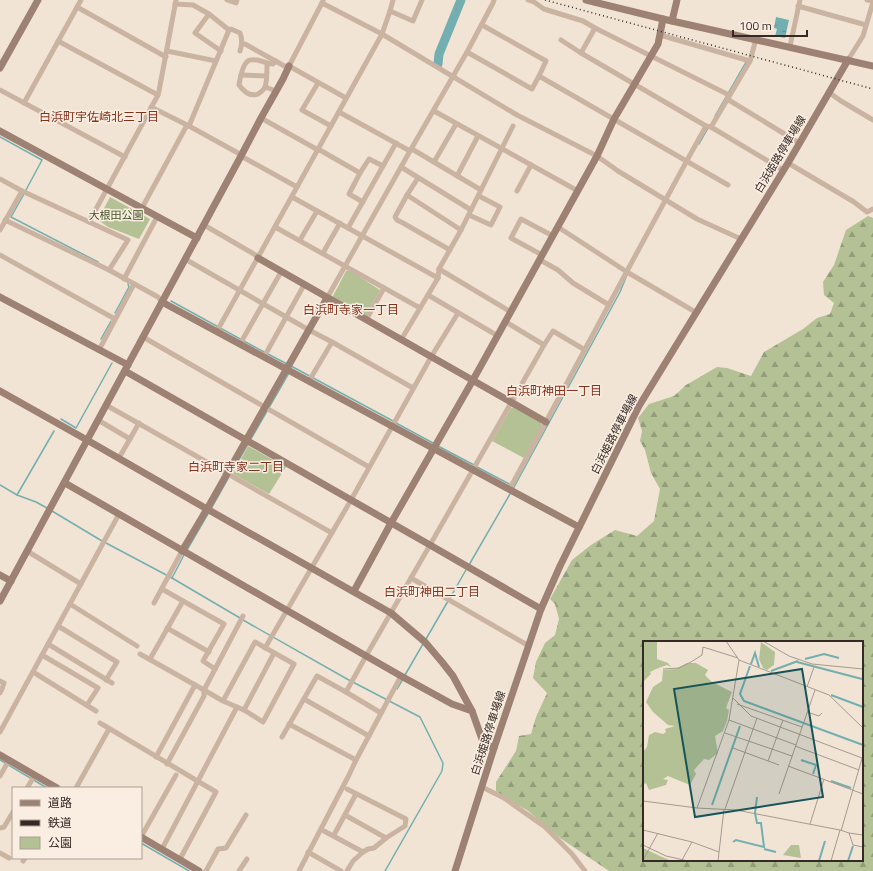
<svg xmlns="http://www.w3.org/2000/svg" width="873" height="871" viewBox="0 0 873 871" font-family="'Titillium Web','Noto Sans JP',sans-serif">
<style>
.green{fill:#b3c195}
.forest{fill:url(#forest-firs);fill-rule:evenodd}
.water{fill:url(#water-ripples)}
.lines{fill:none;stroke-linecap:round;stroke-linejoin:round}
.stream{stroke:#73afb0;stroke-width:1.5}
.river{stroke:#73afb0;stroke-width:9}
.street{stroke:#cab3a1;stroke-width:5}
.secondary{stroke:#9d8173;stroke-width:7}
.rail{stroke:#342924;stroke-width:1.5;stroke-dasharray:1 3;stroke-linecap:butt}
.labels{text-anchor:middle;stroke-width:3;stroke-linejoin:round;paint-order:stroke}
.street-label{font-size:11px;fill:#342924;stroke:#faeee2}
.park-label{font-size:11px;fill:#445327;stroke:#faeee2}
.neighbourhood-label{font-size:12px;fill:#86311a;stroke:#faeee2}
.inset-river{fill:none;stroke:#73afb0;stroke-width:2}
.inset-road{fill:none;stroke:#a6998e;stroke-width:1}
.view{fill:#185457;fill-opacity:0.15;stroke:#185457;stroke-width:2}
.inset-edge{fill:none;stroke:#342924;stroke-width:2}
</style>
<defs>
<pattern id="forest-firs" width="22" height="20" patternUnits="userSpaceOnUse"><rect width="22" height="20" fill="#b3c195"/><path d="M5 1l3.5 6h-7zM16 11l3.5 6h-7z" fill="#929d79"/></pattern>
<pattern id="water-ripples" width="26" height="14" patternUnits="userSpaceOnUse"><rect width="26" height="14" fill="#73afb0"/><path d="M2 4q2-2 4 0t4 0M15 11q2-2 4 0t4 0" fill="none" stroke="#5f8e8f"/></pattern>
</defs>
<rect width="100%" height="100%" fill="#f2e4d5"/>
<!-- green -->
<g class="green">
<polygon points="110,197 150,219 139,239 108,227 98,220"/>
<polygon points="349,270 380,290 365,317 332,298 346,271"/>
<polygon points="514,407 541,423 542,427 524,458 492,441 511,408"/>
<polygon points="248,446 286,467 269,494 233,474"/>
</g>
<!-- forest -->
<path class="forest" d="M868,216L873,218V871H609L560,838L527,810L504,798L496,791V782L516,751L519,736L531,734L536,717L547,693L533,678L536,662L545,643L555,635L559,619L555,604L550,599L572,560L591,545L615,530L637,536L654,521L660,489L651,473L645,450L640,441L642,431L638,418L649,404L674,396L686,385L717,367L727,368L751,376L764,352L803,329L817,318L830,314L834,303L824,295L823,282L834,265L846,230ZM644,642H862V860H644Z"/>
<!-- water -->
<polygon class="water" points="776,17 789,20 785,38 775,36 777,29 774,28"/>
<g class="lines">
<!-- stream -->
<g class="stream">
<polyline points="715,116 746,62"/>
<polyline points="0,137 42,160 26,190"/>
<polyline points="699,144 708,128"/>
<polyline points="24,194 11,217 98,262"/>
<polyline points="171,301 264,352"/>
<polyline points="115,313 129,287 128,284"/>
<polyline points="101,339 111,321"/>
<polyline points="268,354 287,364"/>
<polyline points="291,366 393,421"/>
<polyline points="61,419 76,428 112,363"/>
<polyline points="396,423 433,443"/>
<polyline points="251,439 289,373"/>
<polyline points="438,446 474,465"/>
<polyline points="477,467 511,485"/>
<polyline points="231,474 248,444"/>
<polyline points="0,485 17,495 36,502 47,508"/>
<polyline points="513,489 620,292 627,275"/>
<polyline points="17,495 54,431"/>
<polyline points="211,509 229,477"/>
<polyline points="52,511 102,541"/>
<polyline points="106,543 172,578 240,618"/>
<polyline points="187,550 209,512"/>
<polyline points="469,565 510,494"/>
<polyline points="172,578 184,555"/>
<polyline points="450,598 467,568"/>
<polyline points="243,620 347,679 420,717 443,763 442,771 385,871"/>
<polyline points="426,639 448,601"/>
<polyline points="405,675 423,644"/>
<polyline points="397,689 403,679"/>
<polyline points="0,760 47,788"/>
<polyline points="141,843 189,871"/>
</g>
<!-- river -->
<polyline class="river" points="438,64 439,54 461,0"/>
<!-- street -->
<g class="street">
<polyline points="227,0 236,3 237,0"/>
<polyline points="528,0 534,2 544,9 583,21 595,28 729,95"/>
<polyline points="867,0 873,1"/>
<polyline points="323,1 289,66 346,98"/>
<polyline points="322,3 382,34 517,115 597,156 618,171 697,219 741,239"/>
<polyline points="175,4 193,5 209,14 229,30 189,126"/>
<polyline points="798,6 866,25"/>
<polyline points="77,7 166,57"/>
<polyline points="390,11 413,21 422,0"/>
<polyline points="209,14 195,33 221,51"/>
<polyline points="482,25 546,61 539,76"/>
<path d="M229,30L231,29L240,33C242,38 242,45 240,51"/>
<polyline points="660,35 750,61"/>
<polyline points="561,40 581,53 706,126 711,127 783,170"/>
<polyline points="58,41 158,95"/>
<polyline points="242,44 245,44 288,68"/>
<polyline points="790,46 800,0"/>
<polyline points="167,51 216,61"/>
<polyline points="467,52 532,89 539,76 728,185"/>
<polyline points="581,53 595,28"/>
<polyline points="848,60 863,36 873,2"/>
<path d="M267,64C267,70 267,82 265,87C264,90 261,92 258,94C250,97 244,92 239,85C240,79 242,65 248,61C250,59 255,60 257,60C263,61 267,64 273,64L276,61"/>
<polyline points="241,75 266,76"/>
<polyline points="318,83 302,110 331,126"/>
<polyline points="265,87 276,91"/>
<polyline points="0,90 125,157"/>
<polyline points="830,93 841,101 873,120"/>
<polyline points="727,99 788,136 799,143"/>
<polyline points="24,103 81,0"/>
<polyline points="151,107 189,126 238,153 241,156 297,187"/>
<polyline points="434,111 578,191"/>
<polyline points="339,112 410,151"/>
<polyline points="261,118 318,150"/>
<polyline points="711,127 750,61 756,39"/>
<polyline points="318,149 360,173"/>
<polyline points="412,149 481,190"/>
<polyline points="434,162 456,124"/>
<polyline points="788,163 854,202 867,212 873,209"/>
<polyline points="401,167 471,210"/>
<polyline points="457,176 478,136"/>
<polyline points="418,178 407,195 395,217 397,220 403,223 450,250"/>
<polyline points="0,179 22,191 128,240 109,270"/>
<polyline points="517,191 531,165"/>
<polyline points="407,195 461,230"/>
<polyline points="292,197 438,278"/>
<polyline points="363,202 349,194 360,173 369,159 383,166"/>
<polyline points="142,208 187,125"/>
<polyline points="469,215 491,225 500,207 479,196"/>
<polyline points="5,220 109,270 158,297 162,302"/>
<polyline points="89,222 158,95 159,91 176,0"/>
<polyline points="204,225 259,257"/>
<polyline points="275,227 420,308"/>
<polyline points="558,227 627,272 697,313"/>
<polyline points="348,228 396,143"/>
<polyline points="0,230 22,191"/>
<polyline points="300,240 317,211"/>
<polyline points="323,253 340,223"/>
<polyline points="0,255 115,319"/>
<polyline points="542,255 511,238 521,219 553,236"/>
<polyline points="185,259 309,330 332,342 413,388"/>
<polyline points="540,260 558,270 573,283 609,305"/>
<polyline points="439,269 511,312"/>
<polyline points="124,279 157,217"/>
<polyline points="428,295 498,336"/>
<polyline points="327,298 410,151 467,52 493,3 494,0"/>
<polyline points="366,320 384,288"/>
<polyline points="506,322 544,345"/>
<polyline points="217,331 382,34 390,11 393,0"/>
<polyline points="143,337 369,467"/>
<polyline points="401,340 438,278 439,269 461,230 513,126"/>
<polyline points="240,344 281,272"/>
<polyline points="99,350 134,284"/>
<polyline points="264,357 304,285"/>
<polyline points="309,381 332,342"/>
<polyline points="106,405 332,533"/>
<polyline points="98,420 130,439"/>
<polyline points="119,458 139,423"/>
<path d="M509,490C575,369 639,247 706,126"/>
<polyline points="27,551 81,584"/>
<polyline points="411,578 529,646"/>
<polyline points="183,601 224,624 203,661 215,669"/>
<polyline points="154,603 182,551"/>
<polyline points="70,604 137,646"/>
<polyline points="58,626 117,662 106,680"/>
<polyline points="167,628 209,652"/>
<polyline points="48,644 112,683"/>
<polyline points="265,648 351,500 431,357 458,313"/>
<polyline points="140,654 204,690 223,701 244,710 263,722 294,664 255,642 223,701"/>
<polyline points="42,655 98,688 87,705"/>
<polyline points="150,659 183,601 162,589"/>
<polyline points="33,672 96,711"/>
<polyline points="0,681 4,683 2,689 0,693"/>
<polyline points="346,692 366,656 430,545 544,345 553,331 585,350"/>
<polyline points="304,699 369,736"/>
<polyline points="244,710 274,653"/>
<polyline points="100,723 216,792 180,859"/>
<polyline points="289,724 356,760"/>
<polyline points="0,732 119,514"/>
<polyline points="282,737 317,676 346,692 381,713"/>
<polyline points="156,757 195,685"/>
<polyline points="167,764 204,696 204,690 243,616"/>
<polyline points="0,776 9,760"/>
<polyline points="482,787 504,798 545,827 572,854 585,871"/>
<polyline points="27,788 35,775"/>
<polyline points="76,788 109,729"/>
<polyline points="347,789 406,819 405,826 386,838 374,848 368,849 363,852 353,861 347,871"/>
<polyline points="345,815 386,838"/>
<polyline points="0,828 4,827 13,812"/>
<polyline points="324,831 363,852"/>
<polyline points="334,835 356,794"/>
<polyline points="141,837 176,775"/>
<polyline points="162,849 237,707"/>
<polyline points="308,852 341,871"/>
<polyline points="0,853 9,858"/>
<polyline points="23,861 25,858"/>
<polyline points="206,871 218,849 226,848 246,815"/>
<polyline points="239,871 247,859"/>
<polyline points="299,871 349,775 356,760 401,676"/>
</g>
<!-- secondary -->
<g class="secondary">
<polyline points="586,0 663,19 873,66"/>
<polyline points="672,21 677,0"/>
<polyline points="0,68 38,0"/>
<polyline points="0,131 197,238"/>
<polyline points="258,258 546,422"/>
<polyline points="0,297 128,365"/>
<polyline points="162,302 579,527"/>
<polyline points="125,371 430,545 541,609"/>
<polyline points="0,391 87,440 207,509 391,613 425,642 442,662 453,676 472,711 483,742 487,745 494,748"/>
<polyline points="65,483 401,676 452,704 472,711"/>
<polyline points="182,551 207,509 327,298"/>
<polyline points="0,575 11,581"/>
<polyline points="354,591 391,523 473,380 597,156 614,119 658,44 663,19"/>
<polyline points="0,601 241,156 261,118 283,79 289,66"/>
<polyline points="0,755 57,788"/>
<polyline points="141,837 199,871"/>
<polyline points="455,871 494,748 541,609 560,566 639,406 788,163 848,60"/>
</g>
<!-- rail -->
<polyline class="rail" points="545,0 873,89"/>
</g>
<g class="labels">
<!-- street labels -->
<g class="street-label">
<text transform="translate(780 154) rotate(-59)" y="4">白浜姫路停車場線</text>
<text transform="translate(614 434) rotate(-63)" y="4">白浜姫路停車場線</text>
<text transform="translate(488 733) rotate(-72)" y="4">白浜姫路停車場線</text>
</g>
<!-- park labels -->
<g class="park-label">
<text x="116" y="219">大根田公園</text>
</g>
<!-- neighbourhood labels -->
<g class="neighbourhood-label">
<text x="99" y="121">白浜町宇佐崎北三丁目</text>
<text x="351" y="314">白浜町寺家一丁目</text>
<text x="554" y="395">白浜町神田一丁目</text>
<text x="236" y="471">白浜町寺家二丁目</text>
<text x="432" y="596">白浜町神田二丁目</text>
</g>
</g>
<!-- overview -->
<g transform="translate(643 641)">
<rect width="220" height="220" fill="#f2e4d5"/>
<path d="M148,204H156L158,217L140,214ZM0,207L19,216L29,220H0Z" fill="#b3c195"/>
<path d="M0,0H14V18L25,22L28,26L24,24L13,28L7,31L8,33L0,41ZM118,1L132,11L131,24L124,29L120,27L116,18ZM44,22H53L65,29L62,34L69,41L89,51L83,67L86,69L84,80L80,90L72,95L75,112L66,119L61,118L51,129L53,133L47,144L25,135L20,138L25,139L23,144L6,149L3,142L0,144V111L4,106L6,94L12,91L20,93L23,91L22,88L32,85L25,84L10,71L3,61L10,46L19,40L20,29L32,28Z" fill="#b3c195"/>
<path class="inset-river" d="M162,18L181,13L196,17M154,21L219,38M108,23L112,12L116,26M107,25L97,53L101,60L220,104M128,30L155,20M188,54L220,66M158,119L173,124L170,133M188,140L208,147M69,164L97,85M90,201L93,199L121,206L118,182H114L112,172L114,156M121,208L133,211M176,220L182,200M205,220L210,205"/>
<path class="inset-road" d="M120,0L146,15L169,23L220,28M96,19L186,54L220,87M20,28L36,27L48,21L59,14L60,6L95,17M164,46L171,26M90,57L108,75L219,117M94,63L159,86M164,71L176,75L179,72M86,79L153,104M82,92L149,115M152,105L216,129M90,107L136,124M125,120L140,79M145,125L220,153M136,153L172,49M0,160L54,167L86,79L96,19L83,0M54,167L93,169L197,189M82,168L114,77M167,183L181,138M0,189L49,201L76,211M198,190L220,114M206,192L220,194M0,204L23,215L45,220M0,219L15,192M39,219L49,201M75,220L81,168M188,220L197,189L206,192L210,204L220,206"/>
<path class="view" d="M159,28L180,156L52,176L31,48Z"/>
<rect width="220" height="220" class="inset-edge"/>
</g>
<!-- legend -->
<rect x="12" y="787" width="130" height="72" fill="#faeee2" stroke="#ab9f96"/>
<rect x="20" y="800" width="20" height="6" fill="#9d8173" stroke="#ab9f96"/>
<text x="48" y="807" font-size="12" fill="#342924">道路</text>
<rect x="20" y="820" width="20" height="6" fill="#342924" stroke="#ab9f96"/>
<text x="48" y="827" font-size="12" fill="#342924">鉄道</text>
<rect x="20" y="837" width="20" height="12" fill="#b3c195" stroke="#ab9f96"/>
<text x="48" y="847" font-size="12" fill="#342924">公園</text>
<!-- scale -->
<path d="M733 30v6h74v-6" fill="none" stroke="#342924" stroke-width="2"/>
<text x="739" y="30" font-size="12" fill="#342924" stroke="#faeee2" stroke-width="3" paint-order="stroke">100 m</text>
</svg>
